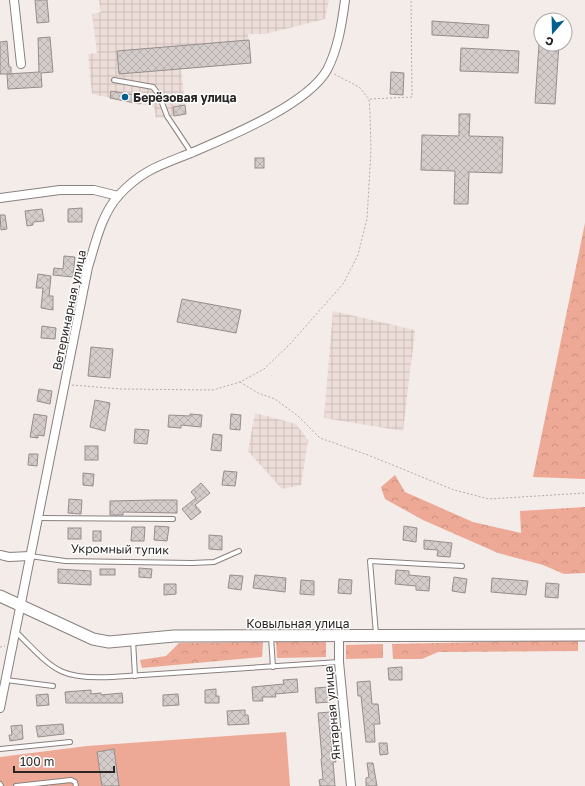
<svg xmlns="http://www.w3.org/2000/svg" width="585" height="786" font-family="'Golos Text',sans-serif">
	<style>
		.industrial { fill: url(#industrial-grid) }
		.grass { fill: #eda996 }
		.forest { fill: url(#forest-crowns) }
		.building { fill: url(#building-cross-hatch); stroke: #958e8b }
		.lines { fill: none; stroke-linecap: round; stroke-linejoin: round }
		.lane-casing { stroke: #88817f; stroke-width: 6 }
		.street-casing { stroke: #88817f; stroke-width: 10 }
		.secondary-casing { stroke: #88817f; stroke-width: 13 }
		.path { stroke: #b1aba8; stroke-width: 1; stroke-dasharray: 2 2; stroke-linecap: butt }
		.lane { stroke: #fff; stroke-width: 4 }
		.street { stroke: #fff; stroke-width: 8 }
		.secondary { stroke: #fff; stroke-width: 11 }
		.poi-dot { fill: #005f8f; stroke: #fff; stroke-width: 1.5 }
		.labels { text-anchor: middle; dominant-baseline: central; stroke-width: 3; stroke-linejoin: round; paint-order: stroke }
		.poi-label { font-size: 12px; font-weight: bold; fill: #292625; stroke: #fff; text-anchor: start }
		.street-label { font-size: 12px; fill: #292625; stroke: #fff }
	</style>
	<defs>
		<pattern id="industrial-grid" width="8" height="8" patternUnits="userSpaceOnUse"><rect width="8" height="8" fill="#edddd8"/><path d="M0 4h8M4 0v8" fill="none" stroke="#cbbeb9"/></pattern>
		<pattern id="forest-crowns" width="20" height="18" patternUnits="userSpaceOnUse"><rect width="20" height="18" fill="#eda996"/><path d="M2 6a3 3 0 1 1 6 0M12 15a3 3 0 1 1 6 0" fill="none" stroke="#cb9181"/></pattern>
		<pattern id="building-cross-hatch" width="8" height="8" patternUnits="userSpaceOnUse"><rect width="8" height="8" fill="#d4ccca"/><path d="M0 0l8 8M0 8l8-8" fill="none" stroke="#b6afad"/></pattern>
	</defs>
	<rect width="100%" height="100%" fill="#f4ece9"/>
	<g class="industrial">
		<polygon points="99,0 329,0 325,19 265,34 248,34 251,63 181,69 186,114 156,118 154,107 92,94 88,54 97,53 92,14 101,12"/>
		<polygon points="333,311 415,330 403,431 324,418"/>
		<polygon points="255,413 296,424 308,440 301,485 282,489 248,451"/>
	</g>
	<polygon class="grass" points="286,732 290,786 0,786 0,757 87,746"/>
	<g class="forest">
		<polygon points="585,223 585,479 533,477"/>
		<polygon points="395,475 405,492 473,522 521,533 520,511 585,507 585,573 564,574 543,565 498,553 423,520 385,499 381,487"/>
		<polygon points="578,640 578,651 438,652 422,659 393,659 392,644"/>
		<polygon points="326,641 326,657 277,658 276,642"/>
		<polygon points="263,642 262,657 142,668 140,660 166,656 179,643"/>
		<polygon points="383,644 383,658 346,659 346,645"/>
	</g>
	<g class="building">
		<polygon points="35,0 47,0 49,22 37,23"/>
		<polygon points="432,21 489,25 488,38 432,35"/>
		<polygon points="50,37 53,72 41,73 42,87 8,89 7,74 39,72 38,38"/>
		<polygon points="249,40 251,63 119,74 117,51"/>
		<polygon points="7,41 9,67 11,67 11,74 0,74 0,42"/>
		<polygon points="539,44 559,44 555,104 535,103"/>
		<polygon points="461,48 519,51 518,73 460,71"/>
		<polygon points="391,72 404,73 403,95 390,94"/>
		<polygon points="111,91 141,96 140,104 110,98"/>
		<polygon points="185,105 186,114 174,116 173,107"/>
		<polygon points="459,114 470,114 469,136 503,137 502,173 469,172 468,204 454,204 455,171 421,170 422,135 459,136"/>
		<rect x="255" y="158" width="9" height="10"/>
		<polygon points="82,208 82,222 68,222 68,209"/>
		<polygon points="42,209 44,221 33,222 33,225 27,226 25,211"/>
		<polygon points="0,215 5,215 7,229 1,230"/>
		<polygon points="64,256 75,257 73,277 53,275 54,268 63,269"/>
		<polygon points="38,274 51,276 49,296 53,296 53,310 41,308 43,288 36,288"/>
		<polygon points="182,299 241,310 236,333 177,322"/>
		<polygon points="42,326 56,328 55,339 41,338"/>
		<polygon points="91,347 113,349 110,378 88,376"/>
		<polygon points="39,389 52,391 50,404 37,401"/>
		<polygon points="95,400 110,403 105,431 90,427"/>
		<polygon points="34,414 47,416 44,436 38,435 38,438 30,437"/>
		<polygon points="190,414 202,415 201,427 181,425 181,428 168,427 169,415 190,416"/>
		<polygon points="231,414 241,415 240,430 230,429"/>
		<polygon points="135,429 149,430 147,444 134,443"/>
		<polygon points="213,434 222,435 221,451 211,450"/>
		<rect x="85" y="446" width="13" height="14"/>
		<polygon points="29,454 38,454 37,466 28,465"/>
		<polygon points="224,471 237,472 235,486 222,485"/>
		<polygon points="83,473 94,474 93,486 83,485"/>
		<polygon points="201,483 210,493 195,505 201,512 191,520 182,509 196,498 191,492"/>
		<polygon points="69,499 82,500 81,514 68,513"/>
		<polygon points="155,500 177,500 177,513 123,512 123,515 110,515 110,501"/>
		<polygon points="155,526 169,527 167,541 154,540"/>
		<polygon points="404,526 417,528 416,542 403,540"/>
		<polygon points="132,527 145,527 144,541 131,541"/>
		<rect x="68" y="528" width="13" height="11"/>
		<rect x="93" y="531" width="8" height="10"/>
		<polygon points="209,535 222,536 222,550 209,549"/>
		<polygon points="424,540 452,543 450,557 437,556 438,550 424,549"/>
		<polygon points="139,568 152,569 151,578 139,577"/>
		<polygon points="58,569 91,571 91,585 58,583"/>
		<rect x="100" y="569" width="15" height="6"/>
		<polygon points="396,570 409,571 409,575 430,577 429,591 416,590 416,586 395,584"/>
		<polygon points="230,575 243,576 241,590 228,588"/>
		<polygon points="255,575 286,578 285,592 253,588"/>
		<polygon points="454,577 467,579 465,593 452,591"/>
		<polygon points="492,578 528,581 526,595 491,592"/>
		<polygon points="339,579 352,580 351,594 338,593"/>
		<polygon points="301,580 314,581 314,595 300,594"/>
		<polygon points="546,583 559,584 558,598 545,597"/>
		<polygon points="164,584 176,584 176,594 164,595"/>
		<polygon points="402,667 402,680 389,680 388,668"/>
		<polygon points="297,679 298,692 275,694 276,697 262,697 263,701 253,701 252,687 284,684 283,680"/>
		<polygon points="370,681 372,704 378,704 380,724 374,724 375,742 366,742 361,696 358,696 357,682"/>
		<polygon points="329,687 330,702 316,703 315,688"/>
		<polygon points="216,689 216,696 219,696 219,703 205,703 205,690"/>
		<polygon points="91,690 91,694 101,693 101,695 122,693 123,703 66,703 65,692"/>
		<polygon points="48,694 49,705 37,706 36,695"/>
		<polygon points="178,694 179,705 163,706 163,695"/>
		<polygon points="245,710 245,715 248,715 249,724 228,725 227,711"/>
		<polygon points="330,712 332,757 335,757 336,762 333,762 335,786 320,786 319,780 323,779 321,759 322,758 318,713"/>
		<polygon points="63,724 64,734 38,737 36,726"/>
		<polygon points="22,725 23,739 10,741 9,735 12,735 11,726"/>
		<polygon points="379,743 387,743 388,754 380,755"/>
		<polygon points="114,749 119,786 102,786 97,752"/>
		<polygon points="367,763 373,763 377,786 366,786 366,778 369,777"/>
	</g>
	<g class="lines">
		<g class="lane-casing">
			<g id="lane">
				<polyline points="114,80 153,87 159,95 167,116 191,152"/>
				<polyline points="38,518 173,519"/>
				<polyline points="30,556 65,561 192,563 214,562 239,551"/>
				<path d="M16 632C53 668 57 680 112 677L339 662"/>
				<polyline points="376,634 370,561 462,566"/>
				<polyline points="271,637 273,667"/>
				<polyline points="133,640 135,676"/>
				<polyline points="6,680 53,686"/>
				<polyline points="0,749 70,742"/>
				<polyline points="0,784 1,786"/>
				<polyline points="16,786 71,780 75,782 76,786"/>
			</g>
		</g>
		<g class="street-casing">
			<g id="street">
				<polyline points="14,0 21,64"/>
				<polyline points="0,198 60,190 94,190 118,196"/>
				<polyline points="0,555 9,557 30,556"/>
				<polyline points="339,637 339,662 351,786"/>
				<path d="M0 708 88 267C96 242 101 215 119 195 142 170 161 165 191 153 228 137 307 105 327 70 338 49 342 23 345 0"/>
			</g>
		</g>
		<g class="secondary-casing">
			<polyline id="secondary" points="0,596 93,639 109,642 174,636 585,635"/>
		</g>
		<g class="path">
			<polyline points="370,99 412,97 411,0"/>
			<polyline points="240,382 258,393 275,399 298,416 320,438 368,455 454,490 489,499 585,493"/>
			<polyline points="72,385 121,389 213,390 240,382 264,369 290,344 343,284 358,255 367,219 371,150 370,112 369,99 359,87 334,74"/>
			<polyline points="0,647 5,646"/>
		</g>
		<use href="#lane" class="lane"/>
		<use href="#street" class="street"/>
		<use href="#secondary" class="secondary"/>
	</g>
	<circle class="poi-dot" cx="125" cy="97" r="4"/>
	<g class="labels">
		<g class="poi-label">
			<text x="133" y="97">Берёзовая улица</text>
		</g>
		<g class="street-label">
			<text transform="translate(69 310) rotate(-78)">Ветеринарная улица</text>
			<text transform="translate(120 549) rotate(1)">Укромный тупик</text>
			<text x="298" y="623">Ковыльная улица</text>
			<text transform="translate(332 713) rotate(-95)">Янтарная улица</text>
		</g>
	</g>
	<g transform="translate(553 32) rotate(200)"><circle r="19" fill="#ffffff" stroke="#a9a8a8"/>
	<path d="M0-3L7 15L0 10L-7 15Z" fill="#005f8f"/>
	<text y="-6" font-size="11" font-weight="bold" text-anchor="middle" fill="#292625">С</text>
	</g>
	<path d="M14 766v6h100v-6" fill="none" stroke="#292625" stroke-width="2"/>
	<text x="20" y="766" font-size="12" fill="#292625" stroke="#ffffff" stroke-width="3" paint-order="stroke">100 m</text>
</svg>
